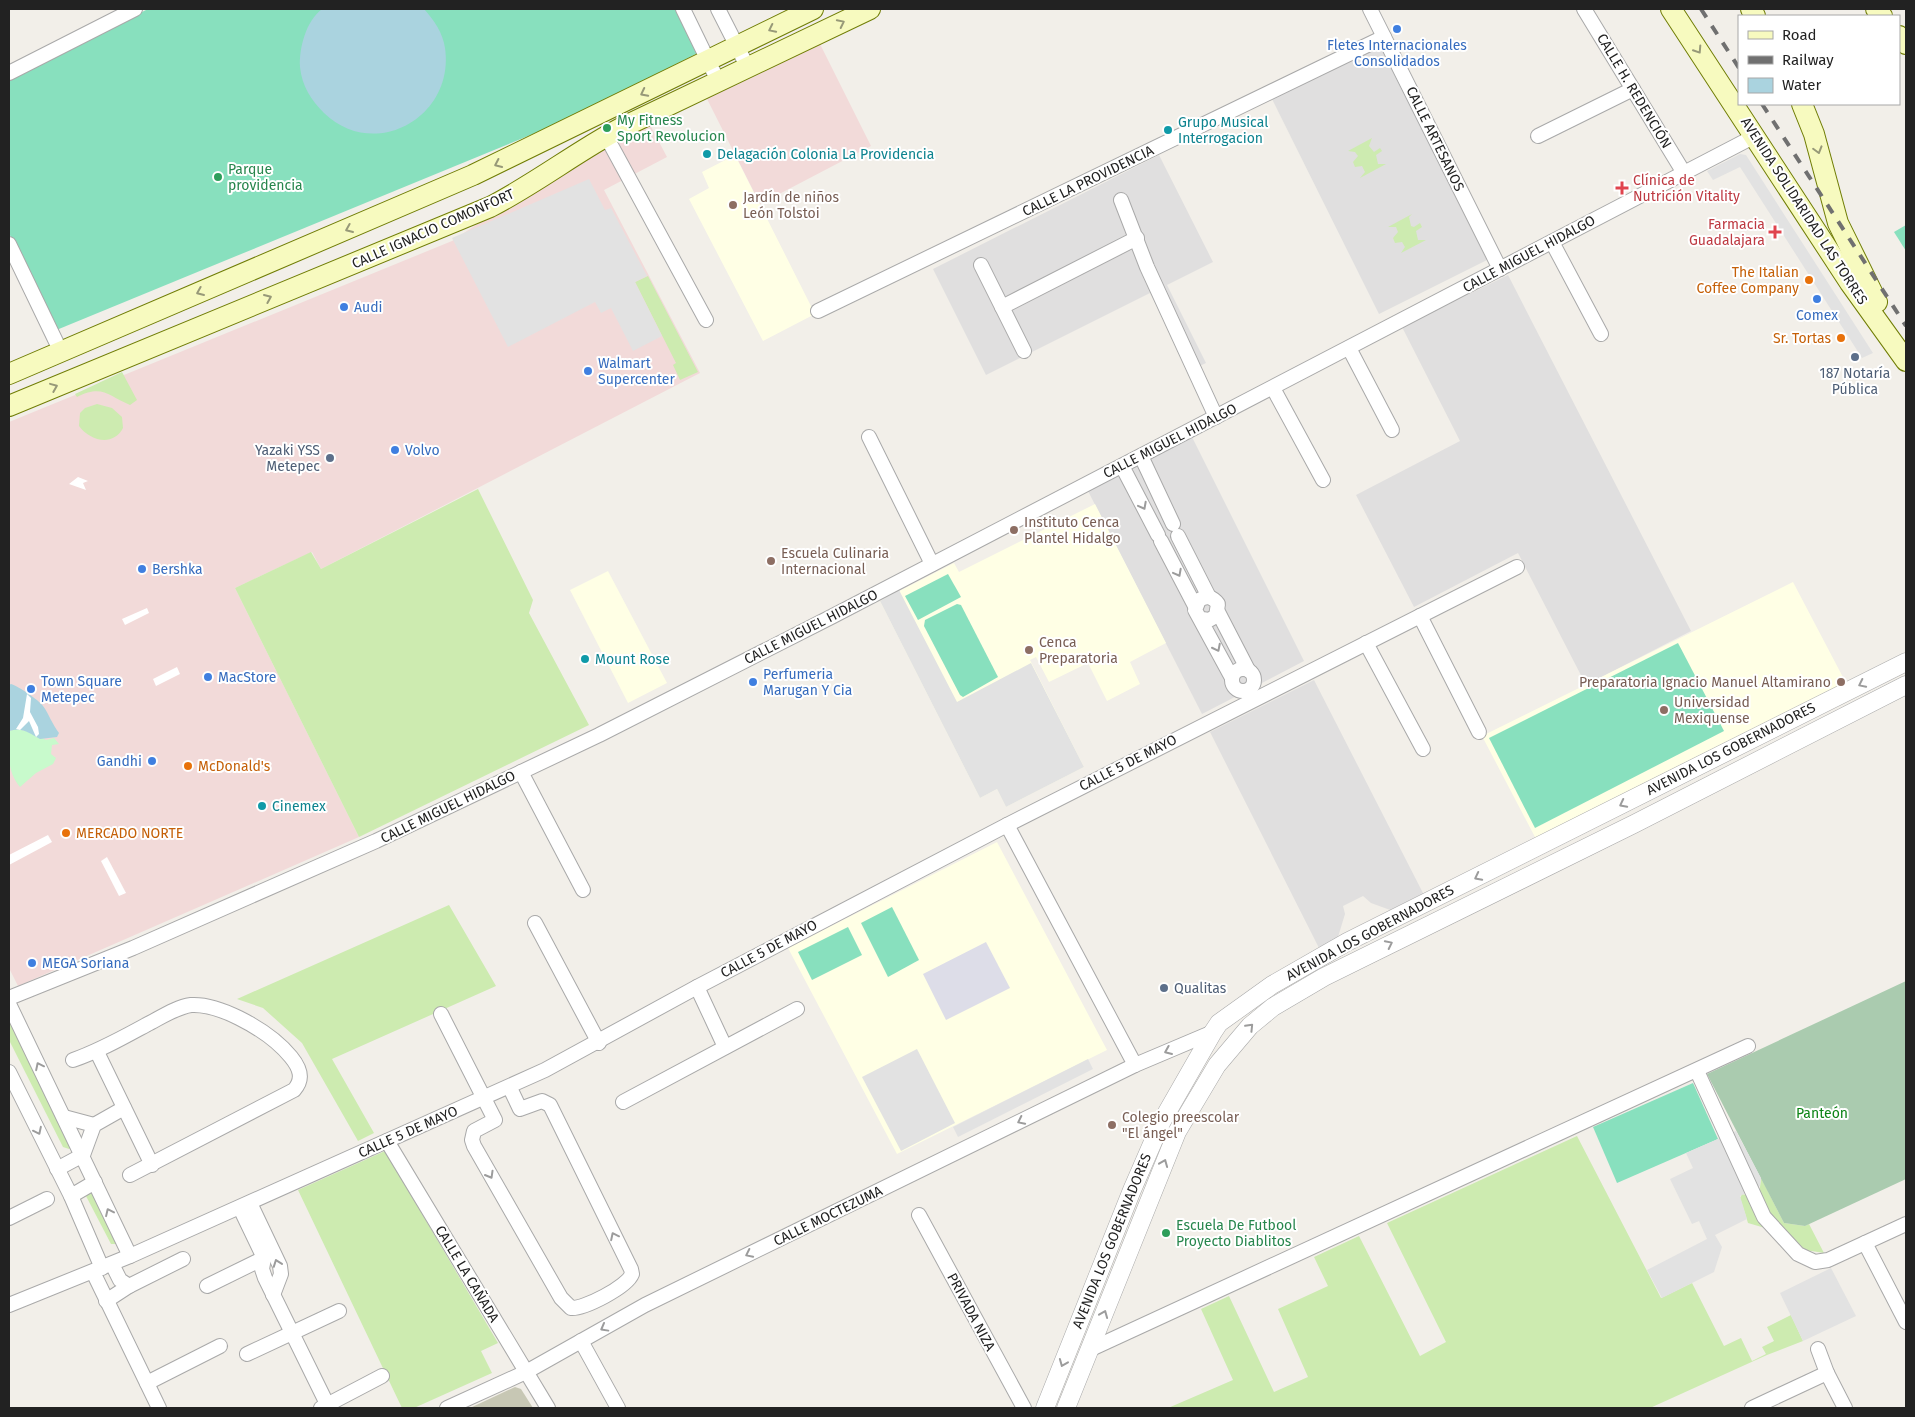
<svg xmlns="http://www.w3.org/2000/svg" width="1915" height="1417" font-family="'Fira Sans',sans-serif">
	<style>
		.residential { fill: #e0dfdf }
		.commercial { fill: #f2dad9 }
		.education { fill: #ffffe5 }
		.construction { fill: #c7c7b4 }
		.grass { fill: #cdebb0 }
		.cemetery { fill: #aacbaf }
		.park { fill: #c8facc }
		.pitch { fill: #88e0be }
		.parking { fill: #e2e2e2 }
		.plaza { fill: #dddde8 }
		.water { fill: #aad3df }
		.pier { fill: #fff }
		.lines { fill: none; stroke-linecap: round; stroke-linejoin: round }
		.minor-casing { stroke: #a9a9a9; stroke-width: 16 }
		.tertiary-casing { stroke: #a9a9a9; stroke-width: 19 }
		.secondary-casing { stroke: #707d05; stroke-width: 22 }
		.minor { stroke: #fff; stroke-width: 14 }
		.tertiary { stroke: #fff; stroke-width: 18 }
		.secondary { stroke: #f7fabf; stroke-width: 20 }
		.rail { stroke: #707070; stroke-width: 4; stroke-dasharray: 10 10; stroke-linecap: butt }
		.oneway { stroke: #979978 }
		.oneway2 { stroke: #9c9c9c }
		.shop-dot { fill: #3f7fe0; stroke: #fff; stroke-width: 2 }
		.leisure-dot { fill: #2e9e5b; stroke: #fff; stroke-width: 2 }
		.culture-dot { fill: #0f9aa8; stroke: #fff; stroke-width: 2 }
		.health-dot { fill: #e0444e; stroke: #fff; stroke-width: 2 }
		.education-dot { fill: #8d6e63; stroke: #fff; stroke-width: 2 }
		.food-dot { fill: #e8710a; stroke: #fff; stroke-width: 2 }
		.service-dot { fill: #5c6f8a; stroke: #fff; stroke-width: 2 }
		.labels { text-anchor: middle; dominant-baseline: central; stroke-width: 4; stroke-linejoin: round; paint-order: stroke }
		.shop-label { font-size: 14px; fill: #366cbe; stroke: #fff; text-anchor: start }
		.street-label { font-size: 14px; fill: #222; stroke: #fff }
		.leisure-label { font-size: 14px; fill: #27864d; stroke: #fff; text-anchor: start }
		.culture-label { font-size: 14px; fill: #0d838f; stroke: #fff; text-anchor: start }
		.health-label { font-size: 14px; fill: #be3a42; stroke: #fff; text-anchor: start }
		.education-label { font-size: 14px; fill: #785e54; stroke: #fff; text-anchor: start }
		.food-label { font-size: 14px; fill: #c56008; stroke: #fff; text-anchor: end }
		.service-label { font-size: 14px; fill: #4e5e75; stroke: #fff }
		.park-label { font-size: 14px; fill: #0c8416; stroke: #fff }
	</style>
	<rect width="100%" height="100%" fill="#f2efe9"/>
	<g class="residential">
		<polygon points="1380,43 1487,260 1379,314 1271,97"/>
		<polygon points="1159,155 1213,262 1167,285 1206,363 1189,371 1150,293 986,375 933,269"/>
		<polygon points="1508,275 1691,631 1586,685 1518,553 1414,607 1356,495 1460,441 1402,327"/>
		<polygon points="1192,437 1304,661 1202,714 1088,491"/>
		<polygon points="1314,680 1424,895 1393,911 1371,903 1363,896 1343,906 1345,914 1338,937 1319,948 1210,732"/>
	</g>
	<polygon class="commercial" points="813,30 871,146 760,204 704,93 648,121 667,157 604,190 700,373 321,569 312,552 235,588 359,837 18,986 9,968 9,422 452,241 584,152"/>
	<g class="education">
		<polygon points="735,155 815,314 763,341 689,199 709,188 702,172"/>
		<polygon points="1095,504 1166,643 1130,662 1140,684 1107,701 1088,663 1049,682 1036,657 1030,660 1084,767 1006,807 997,789 980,798 880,601 954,563 959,572"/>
		<polygon points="608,571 667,683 628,703 570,590"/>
		<polygon points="1793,582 1846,683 1536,839 1482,736"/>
		<polygon points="997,842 1107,1050 897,1154 788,948"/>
	</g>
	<polygon class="construction" points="515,1387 521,1389 533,1408 470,1408"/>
	<g class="grass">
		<polygon points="1372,138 1369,146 1374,152 1380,148 1382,151 1376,155 1378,164 1386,164 1360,178 1365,172 1362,166 1355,167 1353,162 1358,156 1355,152 1348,151"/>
		<polygon points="1412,214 1409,217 1411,226 1414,227 1420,223 1422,227 1416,231 1418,240 1426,240 1401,253 1405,247 1402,242 1395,243 1393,238 1398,232 1396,227 1388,227"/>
		<polygon points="648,276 698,372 680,380 673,365 676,363 635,282"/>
		<path d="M122 372 137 400 130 405C108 396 103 384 77 397L75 394Z"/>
		<path d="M97 404 112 408 122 417 123 428C113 447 90 441 79 426L80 413 85 408Z"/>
		<polygon points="478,489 533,600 529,613 589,725 359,837 235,588 311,552 321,569"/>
		<polygon points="449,905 496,986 332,1059 374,1133 358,1141 302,1043 263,1008 237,999"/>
		<polygon points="9,1017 72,1147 69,1149 63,1147 9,1040"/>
		<polygon points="1577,1136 1661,1298 1692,1283 1724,1346 1741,1338 1752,1361 1766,1354 1762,1347 1774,1341 1767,1327 1791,1315 1803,1341 1767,1355 1650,1408 1168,1408 1233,1380 1201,1309 1229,1296 1274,1392 1308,1377 1278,1309 1328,1286 1314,1257 1359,1236 1420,1356 1446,1342 1387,1223"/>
		<polygon points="385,1151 498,1343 481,1351 492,1373 414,1408 402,1408 298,1190"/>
		<polygon points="1761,1178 1784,1223 1805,1226 1809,1224 1824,1253 1805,1250 1767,1213 1759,1196"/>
		<polygon points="90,1189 119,1244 111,1244 86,1196"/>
		<polygon points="1742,1194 1746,1195 1765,1228 1748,1223 1740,1198"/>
	</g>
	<polygon class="cemetery" points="1906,981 1906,1179 1805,1226 1784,1223 1707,1074"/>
	<path class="park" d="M16 729 32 732 46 740 54 738 59 744 52 745 51 754 56 758 53 764 36 773 20 787C6 770 9 753 9 731Z"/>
	<g class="pitch">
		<polygon points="148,9 678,9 700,52 562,122 54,331 9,233 9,79"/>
		<polygon points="1906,225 1906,251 1894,232"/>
		<polygon points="948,574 961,597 918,620 905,596"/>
		<polygon points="957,604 961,605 998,677 963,697 960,695 924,626 925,620"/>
		<polygon points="1678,643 1724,731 1535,828 1489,738"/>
		<polygon points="892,907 919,960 888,977 861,923"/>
		<polygon points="848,927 862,955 812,980 798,952"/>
		<polygon points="1693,1083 1718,1139 1617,1183 1593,1127"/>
	</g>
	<g class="parking">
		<polygon points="1740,154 1746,155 1873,353 1862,358 1740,167 1713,180 1707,171"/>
		<polygon points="589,179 605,210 611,208 647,276 635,282 662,336 633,351 611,308 601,313 595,302 508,347 452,238"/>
		<polygon points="899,590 957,702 1031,663 1084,767 1006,807 997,789 980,798 880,601"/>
		<polygon points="917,1049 955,1123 901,1151 862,1077"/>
		<polygon points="1088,1059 1093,1069 958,1137 953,1127"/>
		<polygon points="1736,1131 1761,1178 1760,1186 1740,1196 1747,1219 1715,1235 1722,1247 1714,1272 1662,1298 1647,1270 1707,1239 1699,1221 1692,1224 1670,1179 1693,1168 1686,1153"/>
		<polygon points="1831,1268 1856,1316 1803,1341 1780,1293"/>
	</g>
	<polygon class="plaza" points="986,942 1010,988 946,1020 923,974"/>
	<g class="water">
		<path d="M322 9H424C434 20 443 33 445 48 455 117 375 162 324 113 311 100 302 86 300 67 299 48 306 21 322 9Z"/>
		<path d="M11 684C18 686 39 700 43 706 49 714 52 724 59 733L57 737 40 739C29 733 23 727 9 731V685Z"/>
	</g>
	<g class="pier">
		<polygon points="78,477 88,481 83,483 86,490 69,484"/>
		<polygon points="147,608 149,613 125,625 122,619"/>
		<polygon points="177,667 180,674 156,686 153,679"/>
		<polygon points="27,694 31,698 30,712 38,727 39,734 36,737 29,721 20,730 16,729 23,718"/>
		<polygon points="48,835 52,842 9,865 9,855"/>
		<polygon points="107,857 126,893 119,896 101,861"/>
	</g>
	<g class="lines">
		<g class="minor-casing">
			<g id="minor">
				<polyline points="683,9 718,81"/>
				<polyline points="718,9 748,68"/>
				<polyline points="1370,9 1500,269"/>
				<polyline points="1584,9 1684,173"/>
				<polyline points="9,73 135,9"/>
				<polyline points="606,136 706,320"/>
				<polyline points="1538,136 1633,89"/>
				<polyline points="1121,200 1147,267 1216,417"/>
				<polyline points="1552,242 1601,334"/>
				<polyline points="9,244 61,352"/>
				<polyline points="981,265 1024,351"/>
				<polyline points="1002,307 1137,238"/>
				<polyline points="818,311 1384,37"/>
				<polyline points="1349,348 1392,430"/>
				<polyline points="1273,388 1323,480"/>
				<polyline points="869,437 932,564"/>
				<polyline points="1141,456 1173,524"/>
				<polyline points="1122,466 1158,535"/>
				<polyline points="1178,536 1209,597"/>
				<polyline points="1161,541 1195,606"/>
				<polyline points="1218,612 1248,670"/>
				<polyline points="1420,616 1479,732"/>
				<path d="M1202 619 1209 620 1216 616 1218 604C1213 597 1207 595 1199 600L1195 610 1232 678"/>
				<polyline points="1366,643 1423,749"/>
				<circle cx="1243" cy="680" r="11"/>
				<polyline points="521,772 583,890"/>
				<polyline points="1007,825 1135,1065"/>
				<polyline points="535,923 599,1043"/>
				<polyline points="697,987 725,1047"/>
				<polyline points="9,998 133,948 376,841 599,735 833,616 1755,136"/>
				<polyline points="9,1004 130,1256"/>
				<path d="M441 1014 495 1120 474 1131 472 1140 474 1146 561 1298 571 1308C584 1309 627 1287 632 1274L631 1269 550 1105 542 1101 520 1109 510 1088"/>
				<polyline points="97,1052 152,1165"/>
				<path d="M73 1060C99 1051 122 1038 146 1025 160 1018 176 1007 191 1005 208 1004 225 1011 239 1018 257 1027 278 1041 291 1057 300 1068 304 1079 294 1090L130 1175"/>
				<polyline points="1697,1071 1764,1217 1798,1254 1815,1262 1828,1260 1906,1224"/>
				<polyline points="9,1072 71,1196 102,1268"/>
				<polyline points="623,1102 797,1009"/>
				<polyline points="64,1117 94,1125"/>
				<polyline points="387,1141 548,1408"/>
				<polyline points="57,1169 83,1155 94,1125 124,1108"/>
				<polyline points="71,1196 95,1182"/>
				<polyline points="250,1203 280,1266 281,1274 273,1295"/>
				<polyline points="240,1208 264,1258 262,1269 265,1278 329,1408"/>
				<polyline points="919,1215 1024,1408"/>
				<polyline points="9,1218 47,1199"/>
				<polyline points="1865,1243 1906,1322"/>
				<polyline points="112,1264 120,1280 129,1286"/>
				<polyline points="93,1272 159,1408"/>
				<polyline points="207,1286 264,1258"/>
				<polyline points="106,1301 129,1286 183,1259"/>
				<polyline points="9,1305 130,1256 545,1070 697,987 1007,825 1517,567"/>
				<polyline points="581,1341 618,1408"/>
				<polyline points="1818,1349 1827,1373 1845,1408"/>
				<polyline points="1089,1350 1748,1046"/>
				<polyline points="247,1354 339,1311"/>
				<polyline points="147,1383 220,1346"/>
				<polyline points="321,1408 382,1376"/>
				<polyline points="447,1408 526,1372 645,1305 1135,1065 1213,1032"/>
				<polyline points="1752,1408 1827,1373"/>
			</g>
		</g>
		<g class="tertiary-casing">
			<g id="tertiary">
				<polyline points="1045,1408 1132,1190 1162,1121 1213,1032 1219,1023 1272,985 1347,942 1906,662"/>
				<polyline points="1066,1408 1177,1132 1217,1065 1250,1026 1273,1007 1324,977 1634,824 1906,685"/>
			</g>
		</g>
		<g class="secondary-casing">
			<g id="secondary">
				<polyline points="1671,9 1850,283 1906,361"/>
				<polyline points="1751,9 1755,16"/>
				<polyline points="1876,9 1882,16"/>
				<polyline points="1899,36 1906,44"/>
				<polyline points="1802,104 1814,134 1838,223 1877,302"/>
				<polyline points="9,374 473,175 813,9"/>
				<path d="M9 406 490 207C535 184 576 152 621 128L870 9"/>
			</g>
		</g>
		<use href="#minor" class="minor"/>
		<use href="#tertiary" class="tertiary"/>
		<use href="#secondary" class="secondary"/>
		<g class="rail">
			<polyline points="1701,9 1739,68"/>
			<polyline points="1762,104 1906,326"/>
		</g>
	</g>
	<defs><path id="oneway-chevron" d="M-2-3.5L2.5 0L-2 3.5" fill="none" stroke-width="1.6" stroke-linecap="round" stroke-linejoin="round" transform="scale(1.25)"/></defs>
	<g class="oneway">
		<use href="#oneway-chevron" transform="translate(841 23) rotate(-26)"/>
		<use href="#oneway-chevron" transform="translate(772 29) rotate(154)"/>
		<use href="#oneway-chevron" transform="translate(1698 50) rotate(57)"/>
		<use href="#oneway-chevron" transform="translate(644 93) rotate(153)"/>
		<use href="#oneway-chevron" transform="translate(1818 150) rotate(74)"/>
		<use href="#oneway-chevron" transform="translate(498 164) rotate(155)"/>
		<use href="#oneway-chevron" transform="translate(349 229) rotate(157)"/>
		<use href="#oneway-chevron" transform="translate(200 292) rotate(157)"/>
		<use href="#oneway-chevron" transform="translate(268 298) rotate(-23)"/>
		<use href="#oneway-chevron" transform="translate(54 387) rotate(-22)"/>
	</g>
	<g class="oneway2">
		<use href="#oneway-chevron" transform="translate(1143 506) rotate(62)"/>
		<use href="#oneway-chevron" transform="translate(1178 573) rotate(62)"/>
		<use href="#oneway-chevron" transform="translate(1217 648) rotate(63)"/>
		<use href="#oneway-chevron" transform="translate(1862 684) rotate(154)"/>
		<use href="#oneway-chevron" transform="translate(1623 804) rotate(153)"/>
		<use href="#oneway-chevron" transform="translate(1478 877) rotate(153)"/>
		<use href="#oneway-chevron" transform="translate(1389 944) rotate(-26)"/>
		<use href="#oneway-chevron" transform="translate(1250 1027) rotate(-46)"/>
		<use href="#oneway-chevron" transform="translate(1168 1051) rotate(157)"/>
		<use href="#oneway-chevron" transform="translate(39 1066) rotate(-116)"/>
		<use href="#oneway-chevron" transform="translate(1021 1121) rotate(154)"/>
		<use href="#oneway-chevron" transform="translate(38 1131) rotate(64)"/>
		<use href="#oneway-chevron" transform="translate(1164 1163) rotate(-68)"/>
		<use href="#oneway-chevron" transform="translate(490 1175) rotate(60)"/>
		<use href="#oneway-chevron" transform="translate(109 1212) rotate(-115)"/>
		<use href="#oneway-chevron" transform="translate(614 1236) rotate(-116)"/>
		<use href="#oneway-chevron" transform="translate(749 1254) rotate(154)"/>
		<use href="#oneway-chevron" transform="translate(277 1263) rotate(-110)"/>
		<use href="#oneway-chevron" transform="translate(1104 1314) rotate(-68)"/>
		<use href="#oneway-chevron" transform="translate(604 1328) rotate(151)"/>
		<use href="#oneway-chevron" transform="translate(1063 1363) rotate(112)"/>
	</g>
	<g class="shop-dot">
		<circle cx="1397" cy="29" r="5"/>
		<circle cx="1817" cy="299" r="5"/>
		<circle cx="344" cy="307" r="5"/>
		<circle cx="588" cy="371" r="5"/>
		<circle cx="395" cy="450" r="5"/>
		<circle cx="142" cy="569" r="5"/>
		<circle cx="208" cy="677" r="5"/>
		<circle cx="753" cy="682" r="5"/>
		<circle cx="31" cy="689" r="5"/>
		<circle cx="152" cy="761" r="5"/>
		<circle cx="32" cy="963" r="5"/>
	</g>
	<g class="leisure-dot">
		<circle cx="607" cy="128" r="5"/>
		<circle cx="218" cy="177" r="5"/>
		<circle cx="1166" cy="1233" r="5"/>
	</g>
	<g class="culture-dot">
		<circle cx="1168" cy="130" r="5"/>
		<circle cx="707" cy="154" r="5"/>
		<circle cx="585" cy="659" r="5"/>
		<circle cx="262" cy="806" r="5"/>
	</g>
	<g class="health-dot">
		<path d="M1619.5 180.5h5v5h5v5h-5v5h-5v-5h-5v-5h5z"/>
		<path d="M1772.5 224.5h5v5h5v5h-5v5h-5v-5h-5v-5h5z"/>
	</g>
	<g class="education-dot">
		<circle cx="733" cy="205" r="5"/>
		<circle cx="1014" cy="530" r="5"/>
		<circle cx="771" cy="561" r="5"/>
		<circle cx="1029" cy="650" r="5"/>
		<circle cx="1841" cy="682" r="5"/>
		<circle cx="1664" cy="710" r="5"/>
		<circle cx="1112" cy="1125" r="5"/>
	</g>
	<g class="food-dot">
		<circle cx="1809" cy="280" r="5"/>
		<circle cx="1841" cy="338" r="5"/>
		<circle cx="188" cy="766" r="5"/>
		<circle cx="66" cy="833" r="5"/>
	</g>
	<g class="service-dot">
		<circle cx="1855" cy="357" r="5"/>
		<circle cx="330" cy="458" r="5"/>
		<circle cx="1164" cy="988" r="5"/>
	</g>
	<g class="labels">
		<g class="shop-label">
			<text x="1397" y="45" text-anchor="middle">Fletes Internacionales<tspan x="1397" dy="16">Consolidados</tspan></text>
			<text x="354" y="307">Audi</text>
			<text x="1817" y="315" text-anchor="middle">Comex</text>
			<text x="598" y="363">Walmart<tspan x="598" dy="16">Supercenter</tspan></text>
			<text x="405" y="450">Volvo</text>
			<text x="152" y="569">Bershka</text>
			<text x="763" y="674">Perfumeria<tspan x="763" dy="16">Marugan Y Cia</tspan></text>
			<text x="218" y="677">MacStore</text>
			<text x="41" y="681">Town Square<tspan x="41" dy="16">Metepec</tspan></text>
			<text x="142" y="761" text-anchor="end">Gandhi</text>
			<text x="42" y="963">MEGA Soriana</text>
		</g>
		<g class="street-label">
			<text transform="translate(1634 91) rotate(59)">CALLE H. REDENCIÓN</text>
			<text transform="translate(1435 139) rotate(64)">CALLE ARTESANOS</text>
			<text transform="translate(1088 181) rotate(-26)">CALLE LA PROVIDENCIA</text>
			<text transform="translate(1804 211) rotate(57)">AVENIDA SOLIDARIDAD LAS TORRES</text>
			<text transform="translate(433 229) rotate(-24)">CALLE IGNACIO COMONFORT</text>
			<text transform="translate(1529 254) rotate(-28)">CALLE MIGUEL HIDALGO</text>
			<text transform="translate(1170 441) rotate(-27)">CALLE MIGUEL HIDALGO</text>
			<text transform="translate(811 627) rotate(-27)">CALLE MIGUEL HIDALGO</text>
			<text transform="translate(1731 749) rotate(-27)">AVENIDA LOS GOBERNADORES</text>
			<text transform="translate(1128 763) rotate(-27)">CALLE 5 DE MAYO</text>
			<text transform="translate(448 807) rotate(-26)">CALLE MIGUEL HIDALGO</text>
			<text transform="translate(1370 933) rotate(-28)">AVENIDA LOS GOBERNADORES</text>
			<text transform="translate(769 949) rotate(-28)">CALLE 5 DE MAYO</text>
			<text transform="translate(408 1132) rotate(-24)">CALLE 5 DE MAYO</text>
			<text transform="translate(828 1216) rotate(-26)">CALLE MOCTEZUMA</text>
			<text transform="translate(1112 1241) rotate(-68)">AVENIDA LOS GOBERNADORES</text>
			<text transform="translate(467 1274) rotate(59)">CALLE LA CAÑADA</text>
			<text transform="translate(971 1312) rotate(62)">PRIVADA NIZA</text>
		</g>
		<g class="leisure-label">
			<text x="617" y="120">My Fitness<tspan x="617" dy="16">Sport Revolucion</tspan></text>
			<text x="228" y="169">Parque<tspan x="228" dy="16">providencia</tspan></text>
			<text x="1176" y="1225">Escuela De Futbool<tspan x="1176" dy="16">Proyecto Diablitos</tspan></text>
		</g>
		<g class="culture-label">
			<text x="1178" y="122">Grupo Musical<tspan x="1178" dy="16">Interrogacion</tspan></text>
			<text x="717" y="154">Delagación Colonia La Providencia</text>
			<text x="595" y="659">Mount Rose</text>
			<text x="272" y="806">Cinemex</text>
		</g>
		<g class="health-label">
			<text x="1633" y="180">Clínica de<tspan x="1633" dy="16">Nutrición Vitality</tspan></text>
			<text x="1765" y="224" text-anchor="end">Farmacia<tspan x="1765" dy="16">Guadalajara</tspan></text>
		</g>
		<g class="education-label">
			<text x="743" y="197">Jardín de niños<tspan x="743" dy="16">León Tolstoi</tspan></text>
			<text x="1024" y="522">Instituto Cenca<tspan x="1024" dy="16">Plantel Hidalgo</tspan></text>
			<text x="781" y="553">Escuela Culinaria<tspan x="781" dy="16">Internacional</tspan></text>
			<text x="1039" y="642">Cenca<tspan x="1039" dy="16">Preparatoria</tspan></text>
			<text x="1831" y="682" text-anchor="end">Preparatoria Ignacio Manuel Altamirano</text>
			<text x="1674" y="702">Universidad<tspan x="1674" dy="16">Mexiquense</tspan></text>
			<text x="1122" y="1117">Colegio preescolar<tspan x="1122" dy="16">"El ángel"</tspan></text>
		</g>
		<g class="food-label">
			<text x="1799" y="272">The Italian<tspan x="1799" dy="16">Coffee Company</tspan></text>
			<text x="1831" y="338">Sr. Tortas</text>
			<text x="198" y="766" text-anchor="start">McDonald's</text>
			<text x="76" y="833" text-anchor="start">MERCADO NORTE</text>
		</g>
		<g class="service-label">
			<text x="1855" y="373">187 Notaría<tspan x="1855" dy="16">Pública</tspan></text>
			<text x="320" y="450" text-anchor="end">Yazaki YSS<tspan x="320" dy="16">Metepec</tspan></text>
			<text x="1174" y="988" text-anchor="start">Qualitas</text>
		</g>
		<g class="park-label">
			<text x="1822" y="1113">Panteón</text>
		</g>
	</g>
	<rect width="1915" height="1417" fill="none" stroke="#222222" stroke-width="20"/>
	<rect x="1738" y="15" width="162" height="90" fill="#ffffff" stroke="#a7a7a7"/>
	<rect x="1748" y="31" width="25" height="8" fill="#f7fabf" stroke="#a7a7a7"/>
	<text x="1782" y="40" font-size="15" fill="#222222">Road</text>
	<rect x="1748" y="56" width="25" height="8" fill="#707070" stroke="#a7a7a7"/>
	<text x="1782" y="65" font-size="15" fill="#222222">Railway</text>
	<rect x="1748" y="78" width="25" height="15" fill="#aad3df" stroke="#a7a7a7"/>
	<text x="1782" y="90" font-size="15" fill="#222222">Water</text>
</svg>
